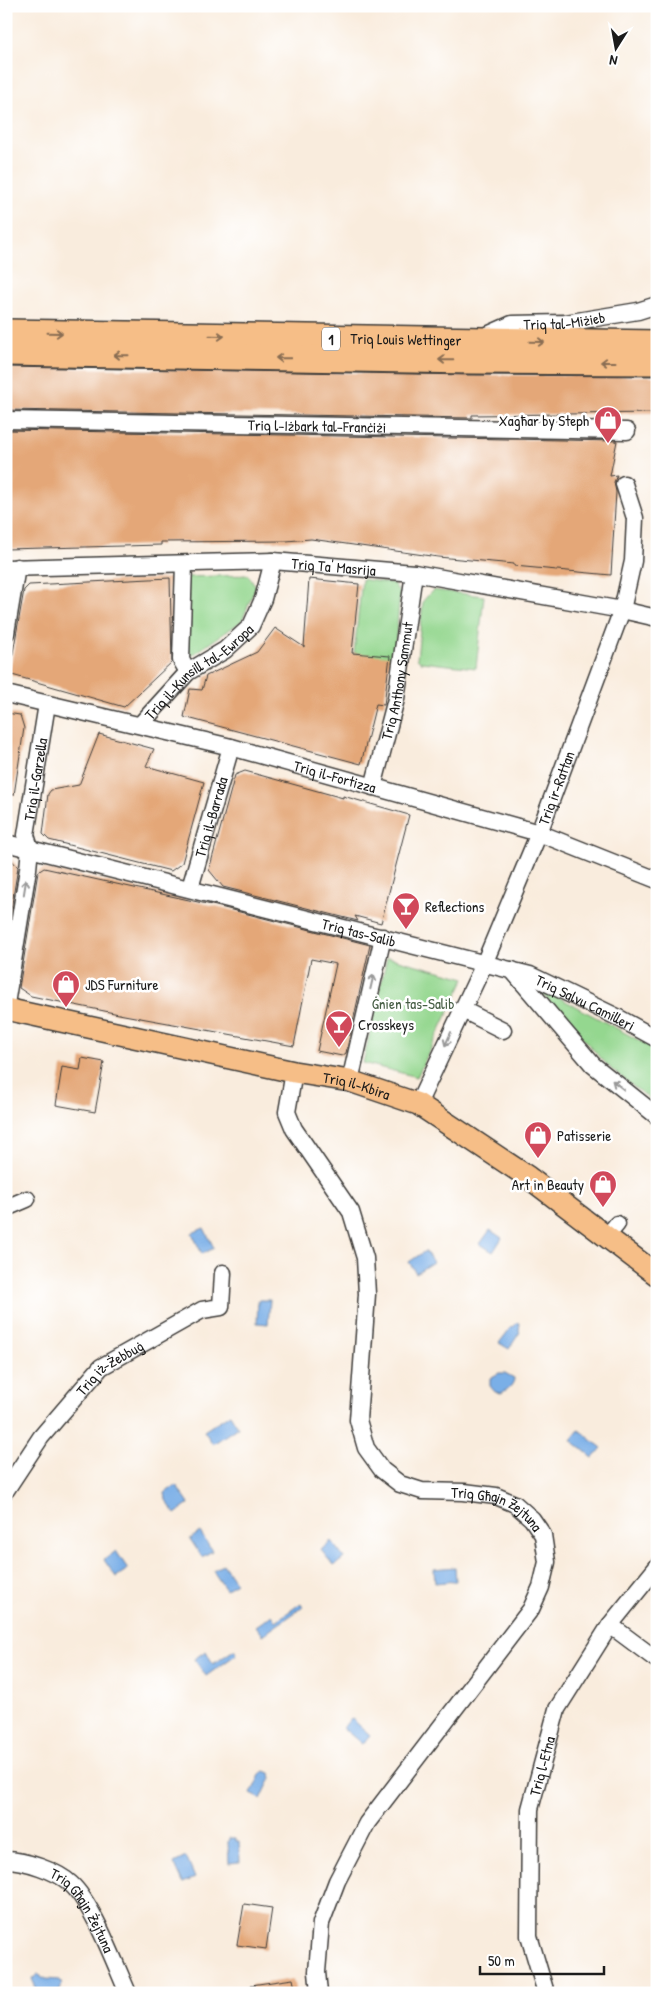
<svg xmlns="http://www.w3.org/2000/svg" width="663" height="1999" font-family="'Patrick Hand',sans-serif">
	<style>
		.green { fill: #94d78f; stroke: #587a56 }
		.water { fill: #7aafe7; stroke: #4b6682 }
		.building { fill: #e4a778 }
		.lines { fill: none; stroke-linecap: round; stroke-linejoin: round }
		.minor-casing { stroke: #3d3b39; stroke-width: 19 }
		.major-casing { stroke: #3d3b39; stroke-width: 24 }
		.highway-casing { stroke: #3d3b39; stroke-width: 28 }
		.minor { stroke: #fff; stroke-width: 16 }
		.major { stroke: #f6be87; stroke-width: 21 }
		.highway { stroke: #f6be87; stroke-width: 25 }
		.oneway { stroke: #896d52 }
		.oneway2 { stroke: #999 }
		.labels { text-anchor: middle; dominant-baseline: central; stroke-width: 5; stroke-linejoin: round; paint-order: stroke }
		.shield { fill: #fff; stroke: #606060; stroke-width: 1 }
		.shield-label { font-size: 14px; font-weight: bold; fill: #1c1c1c }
		.street-label { font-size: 15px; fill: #1c1c1c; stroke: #fff }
		.poi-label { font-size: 15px; fill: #1c1c1c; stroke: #fff; text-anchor: start }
		.park-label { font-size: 15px; fill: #465d44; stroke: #fff }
	</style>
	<rect width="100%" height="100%" fill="#fff"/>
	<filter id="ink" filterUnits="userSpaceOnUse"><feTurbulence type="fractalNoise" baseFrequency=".02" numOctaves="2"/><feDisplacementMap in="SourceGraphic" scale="10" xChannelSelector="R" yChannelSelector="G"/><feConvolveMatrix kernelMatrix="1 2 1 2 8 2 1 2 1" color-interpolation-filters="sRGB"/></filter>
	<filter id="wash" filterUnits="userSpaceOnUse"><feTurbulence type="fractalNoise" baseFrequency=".0096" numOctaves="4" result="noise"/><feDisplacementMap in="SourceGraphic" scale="20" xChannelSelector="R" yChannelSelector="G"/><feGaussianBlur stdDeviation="1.12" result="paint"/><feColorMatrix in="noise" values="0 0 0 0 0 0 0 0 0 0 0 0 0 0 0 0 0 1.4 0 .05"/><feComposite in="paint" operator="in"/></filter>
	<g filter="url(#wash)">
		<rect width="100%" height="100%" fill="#f9ecdd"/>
		<g class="green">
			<polygon points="248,575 256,586 242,621 191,656 185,636 186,577"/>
			<polygon points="362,579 394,584 400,594 394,659 354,653"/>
			<polygon points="433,590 484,596 476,668 421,662 417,659 423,601"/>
			<polygon points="387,957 465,978 417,1077 363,1063"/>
			<polygon points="532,983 657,1050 657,1105 611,1069"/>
		</g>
		<g class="water">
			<polygon points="204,1228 214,1248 202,1254 192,1233"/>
			<polygon points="490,1230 502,1238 493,1252 480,1244"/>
			<polygon points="425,1251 433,1262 416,1273 409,1262"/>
			<polygon points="258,1300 270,1300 268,1324 257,1323"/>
			<polygon points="517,1323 520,1323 519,1331 520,1332 509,1349 499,1343 512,1326 513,1327"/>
			<path d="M499 1373H505L514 1378C514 1385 507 1390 501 1393L495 1392 490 1386V1378Z"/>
			<polygon points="230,1414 238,1427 213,1444 204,1431"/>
			<polygon points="579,1430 602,1448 593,1458 571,1440"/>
			<polygon points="176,1485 189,1504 175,1514 166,1500 165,1493"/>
			<polygon points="200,1532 212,1551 202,1557 190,1539"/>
			<polygon points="331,1541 344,1558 334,1566 321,1550"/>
			<polygon points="116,1551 128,1569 116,1577 104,1560"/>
			<polygon points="223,1564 236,1583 226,1590 213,1571"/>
			<polygon points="455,1567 456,1581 435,1583 434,1569"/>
			<polygon points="301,1603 303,1607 263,1635 256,1626 272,1615 276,1621"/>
			<polygon points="234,1650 237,1654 206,1676 194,1659 206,1651 213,1664"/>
			<polygon points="351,1718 370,1735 362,1744 343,1728"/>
			<polygon points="265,1771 270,1773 271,1778 261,1799 251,1794 261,1773"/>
			<polygon points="229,1838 236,1838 236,1841 239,1841 240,1862 229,1863 228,1842"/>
			<polygon points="186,1857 195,1878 183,1883 174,1863"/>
			<polygon points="38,1974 46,1979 59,1980 62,1984 60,1991 38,1992 32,1979"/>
		</g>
		<g id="blocks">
			<g class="building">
				<polygon points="6,367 471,375 657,376 657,413 472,415 472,418 6,410"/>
				<polygon points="6,430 617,441 610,476 617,475 614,482 616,492 611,575 514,566 514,564 438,557 311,539 286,541 161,542 161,545 6,549"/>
				<polygon points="170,578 172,662 124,707 12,675 10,670 24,590 29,585"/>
				<polygon points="309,579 359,584 352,653 390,656 384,705 376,704 361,764 184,717 190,689 202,690 206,676 257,652 275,628 304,647"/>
				<polygon points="6,713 20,715 24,728 14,795 6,794"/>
				<polygon points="99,734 154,749 146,766 204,782 182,863 171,871 49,840 43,834 48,794 51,790 79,785"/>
				<polygon points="245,771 343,798 343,796 409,815 381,923 355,916 358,921 223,887 209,870 235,775"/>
				<polygon points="6,854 18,867 6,940"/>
				<polygon points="44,868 216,906 370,945 346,1053 342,1056 317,1051 336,964 311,959 294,1046 124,1015 31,996 19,988 38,872"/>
				<polygon points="82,1058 104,1062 95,1112 56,1105 62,1067 80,1070"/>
				<polygon points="244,1904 272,1908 266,1949 237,1945"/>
				<polygon points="293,1979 296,1993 252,1993 251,1985"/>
			</g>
		</g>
	</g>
	<g filter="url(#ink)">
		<use href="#blocks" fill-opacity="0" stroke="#3d3b39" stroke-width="1"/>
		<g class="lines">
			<g class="minor-casing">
				<g id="minor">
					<path id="s1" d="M485 336 512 324 565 323 638 311 657 305"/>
					<path id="s2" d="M6 420 627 431"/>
					<polyline points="184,564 181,660 188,672"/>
					<path id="s3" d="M6 568 273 561 414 573 622 610 657 618"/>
					<polyline points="6,633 17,567"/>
					<path id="s4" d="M6 694 231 747 539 833 657 880"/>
					<path id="s5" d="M140 725 188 672 225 650 251 626 263 599 273 561"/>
					<path id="s6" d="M373 787 396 699 414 573"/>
					<path id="s7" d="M6 843 530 975 617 1017 657 1039"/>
					<path id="s8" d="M190 888 231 747"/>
					<polyline points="512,970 593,1065 657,1116"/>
					<path id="s9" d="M6 1004 28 869 30 848 26 835 47 704"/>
					<polyline points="461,1009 503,1030"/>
					<path id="s10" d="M294 1072 287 1112 294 1129 351 1212 365 1258 367 1294 358 1420 366 1448 382 1470 400 1484 422 1491 464 1492 496 1496 515 1504 532 1519 543 1535 547 1562 541 1587 531 1609 367 1823 337 1881 321 1923 317 1972 319 1993"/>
					<polyline points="350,1081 383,937"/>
					<path id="s11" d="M418 1104 484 964 539 833 622 610 633 561 635 518 624 484"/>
					<polyline points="6,1208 27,1199"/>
					<polyline points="607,1236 617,1224"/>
					<path id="s12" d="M6 1490 41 1437 101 1367 202 1310 221 1307 223 1273"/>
					<polyline points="610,1625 657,1660"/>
					<path id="s13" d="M6 1860C24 1860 58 1871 71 1884 93 1904 115 1964 128 1993"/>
					<path id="s14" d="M546 1993 529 1936 530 1809 557 1709 610 1625 657 1567"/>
				</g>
			</g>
			<g class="major-casing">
				<g id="major">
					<path id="s15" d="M6 1009 294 1072 350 1081 418 1104 528 1177 657 1275"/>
				</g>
			</g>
			<g class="highway-casing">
				<g id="highway">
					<path id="s16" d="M6 332 657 343"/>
					<polyline points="6,353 471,361 657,362"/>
				</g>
			</g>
			<use href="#minor" class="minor"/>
			<use href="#major" class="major"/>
			<use href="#highway" class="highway"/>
		</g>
		<defs><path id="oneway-shaft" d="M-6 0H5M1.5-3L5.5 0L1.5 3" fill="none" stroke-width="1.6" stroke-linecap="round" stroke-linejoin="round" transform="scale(1.25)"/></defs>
		<g class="oneway">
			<use href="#oneway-shaft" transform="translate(55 333) rotate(1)"/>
			<use href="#oneway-shaft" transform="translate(217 336) rotate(1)"/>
			<use href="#oneway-shaft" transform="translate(537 342) rotate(1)"/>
			<use href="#oneway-shaft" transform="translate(121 355) rotate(-179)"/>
			<use href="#oneway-shaft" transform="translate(283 358) rotate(-179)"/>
			<use href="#oneway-shaft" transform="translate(446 360) rotate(-179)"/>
			<use href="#oneway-shaft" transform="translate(608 362) rotate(-180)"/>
		</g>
		<g class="oneway2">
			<use href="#oneway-shaft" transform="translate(25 887) rotate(-81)"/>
			<use href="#oneway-shaft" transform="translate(372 982) rotate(-77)"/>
			<use href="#oneway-shaft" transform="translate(448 1039) rotate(114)"/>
			<use href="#oneway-shaft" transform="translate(618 1085) rotate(-142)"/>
		</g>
	</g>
	<defs>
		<g id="shop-pin" transform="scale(1.4375)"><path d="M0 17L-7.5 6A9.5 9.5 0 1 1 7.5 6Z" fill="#d1495b" stroke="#fff"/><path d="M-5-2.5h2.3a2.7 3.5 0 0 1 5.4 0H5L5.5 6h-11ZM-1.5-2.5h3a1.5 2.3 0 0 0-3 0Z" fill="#fff"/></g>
		<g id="bar-pin" transform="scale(1.4375)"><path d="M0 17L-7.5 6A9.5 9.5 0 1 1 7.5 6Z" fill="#d1495b" stroke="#fff"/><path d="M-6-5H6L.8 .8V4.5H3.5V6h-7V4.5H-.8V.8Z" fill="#fff"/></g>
	</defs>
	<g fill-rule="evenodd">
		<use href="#shop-pin" x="608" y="420"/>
		<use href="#bar-pin" x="406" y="906"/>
		<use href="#shop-pin" x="66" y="984"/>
		<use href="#bar-pin" x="339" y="1024"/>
		<use href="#shop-pin" x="538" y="1135"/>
		<use href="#shop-pin" x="603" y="1184"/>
	</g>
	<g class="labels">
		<rect class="shield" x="322" y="327.5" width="18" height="23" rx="4"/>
		<g class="shield-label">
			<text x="331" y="339">1</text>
		</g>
		<g class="street-label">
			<text stroke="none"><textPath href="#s1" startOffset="82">Triq tal-Miżieb</textPath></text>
			<text stroke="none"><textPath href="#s16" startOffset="400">Triq Louis Wettinger</textPath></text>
			<text stroke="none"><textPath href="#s2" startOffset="311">Triq l-Iżbark tal-Franċiżi</textPath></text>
			<text stroke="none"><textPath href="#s3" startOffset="328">Triq Ta' Masrija</textPath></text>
			<text stroke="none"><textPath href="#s5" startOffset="80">Triq il-Kunsill tal-Ewropa</textPath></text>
			<text stroke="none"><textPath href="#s6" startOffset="109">Triq Anthony Sammut</textPath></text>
			<text stroke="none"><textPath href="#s4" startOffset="339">Triq il-Fortizza</textPath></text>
			<text stroke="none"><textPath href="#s9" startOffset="228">Triq il-Garzella</textPath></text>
			<text stroke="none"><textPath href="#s11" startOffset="345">Triq ir-Rattan</textPath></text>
			<text stroke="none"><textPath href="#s8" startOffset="74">Triq il-Barrada</textPath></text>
			<text stroke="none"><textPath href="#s7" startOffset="364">Triq tas-Salib</textPath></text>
			<text stroke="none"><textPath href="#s7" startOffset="602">Triq Salvu Camilleri</textPath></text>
			<text stroke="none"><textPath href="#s15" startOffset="359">Triq il-Kbira</textPath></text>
			<text stroke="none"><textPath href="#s12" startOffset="162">Triq iż-Żebbuġ</textPath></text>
			<text stroke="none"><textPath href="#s10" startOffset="552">Triq Għajn Żejtuna</textPath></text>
			<text stroke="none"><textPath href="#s14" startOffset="231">Triq l-Etna</textPath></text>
			<text stroke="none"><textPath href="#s13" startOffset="98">Triq Għajn Żejtuna</textPath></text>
		</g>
		<g class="poi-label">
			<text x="589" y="420" text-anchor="end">Xagħar by Steph</text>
			<text x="425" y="906">Reflections</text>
			<text x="85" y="984">JDS Furniture</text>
			<text x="358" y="1024">Crosskeys</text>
			<text x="557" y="1135">Patisserie</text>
			<text x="584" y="1184" text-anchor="end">Art in Beauty</text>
		</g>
		<g class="park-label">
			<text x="413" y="1003">Ġnien tas-Salib</text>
		</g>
	</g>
	<rect width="663" height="1999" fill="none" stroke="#fff" stroke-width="25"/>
	<g transform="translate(616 48) rotate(191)" stroke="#ffffff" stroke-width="4" paint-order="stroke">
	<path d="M0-4L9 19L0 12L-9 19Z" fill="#1c1c1c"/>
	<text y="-8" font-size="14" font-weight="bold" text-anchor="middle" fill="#1c1c1c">N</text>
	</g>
	<path d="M480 1966v8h124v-8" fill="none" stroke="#1c1c1c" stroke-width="2.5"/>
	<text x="488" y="1966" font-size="15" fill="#1c1c1c" stroke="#ffffff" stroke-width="4" paint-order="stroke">50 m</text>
</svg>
